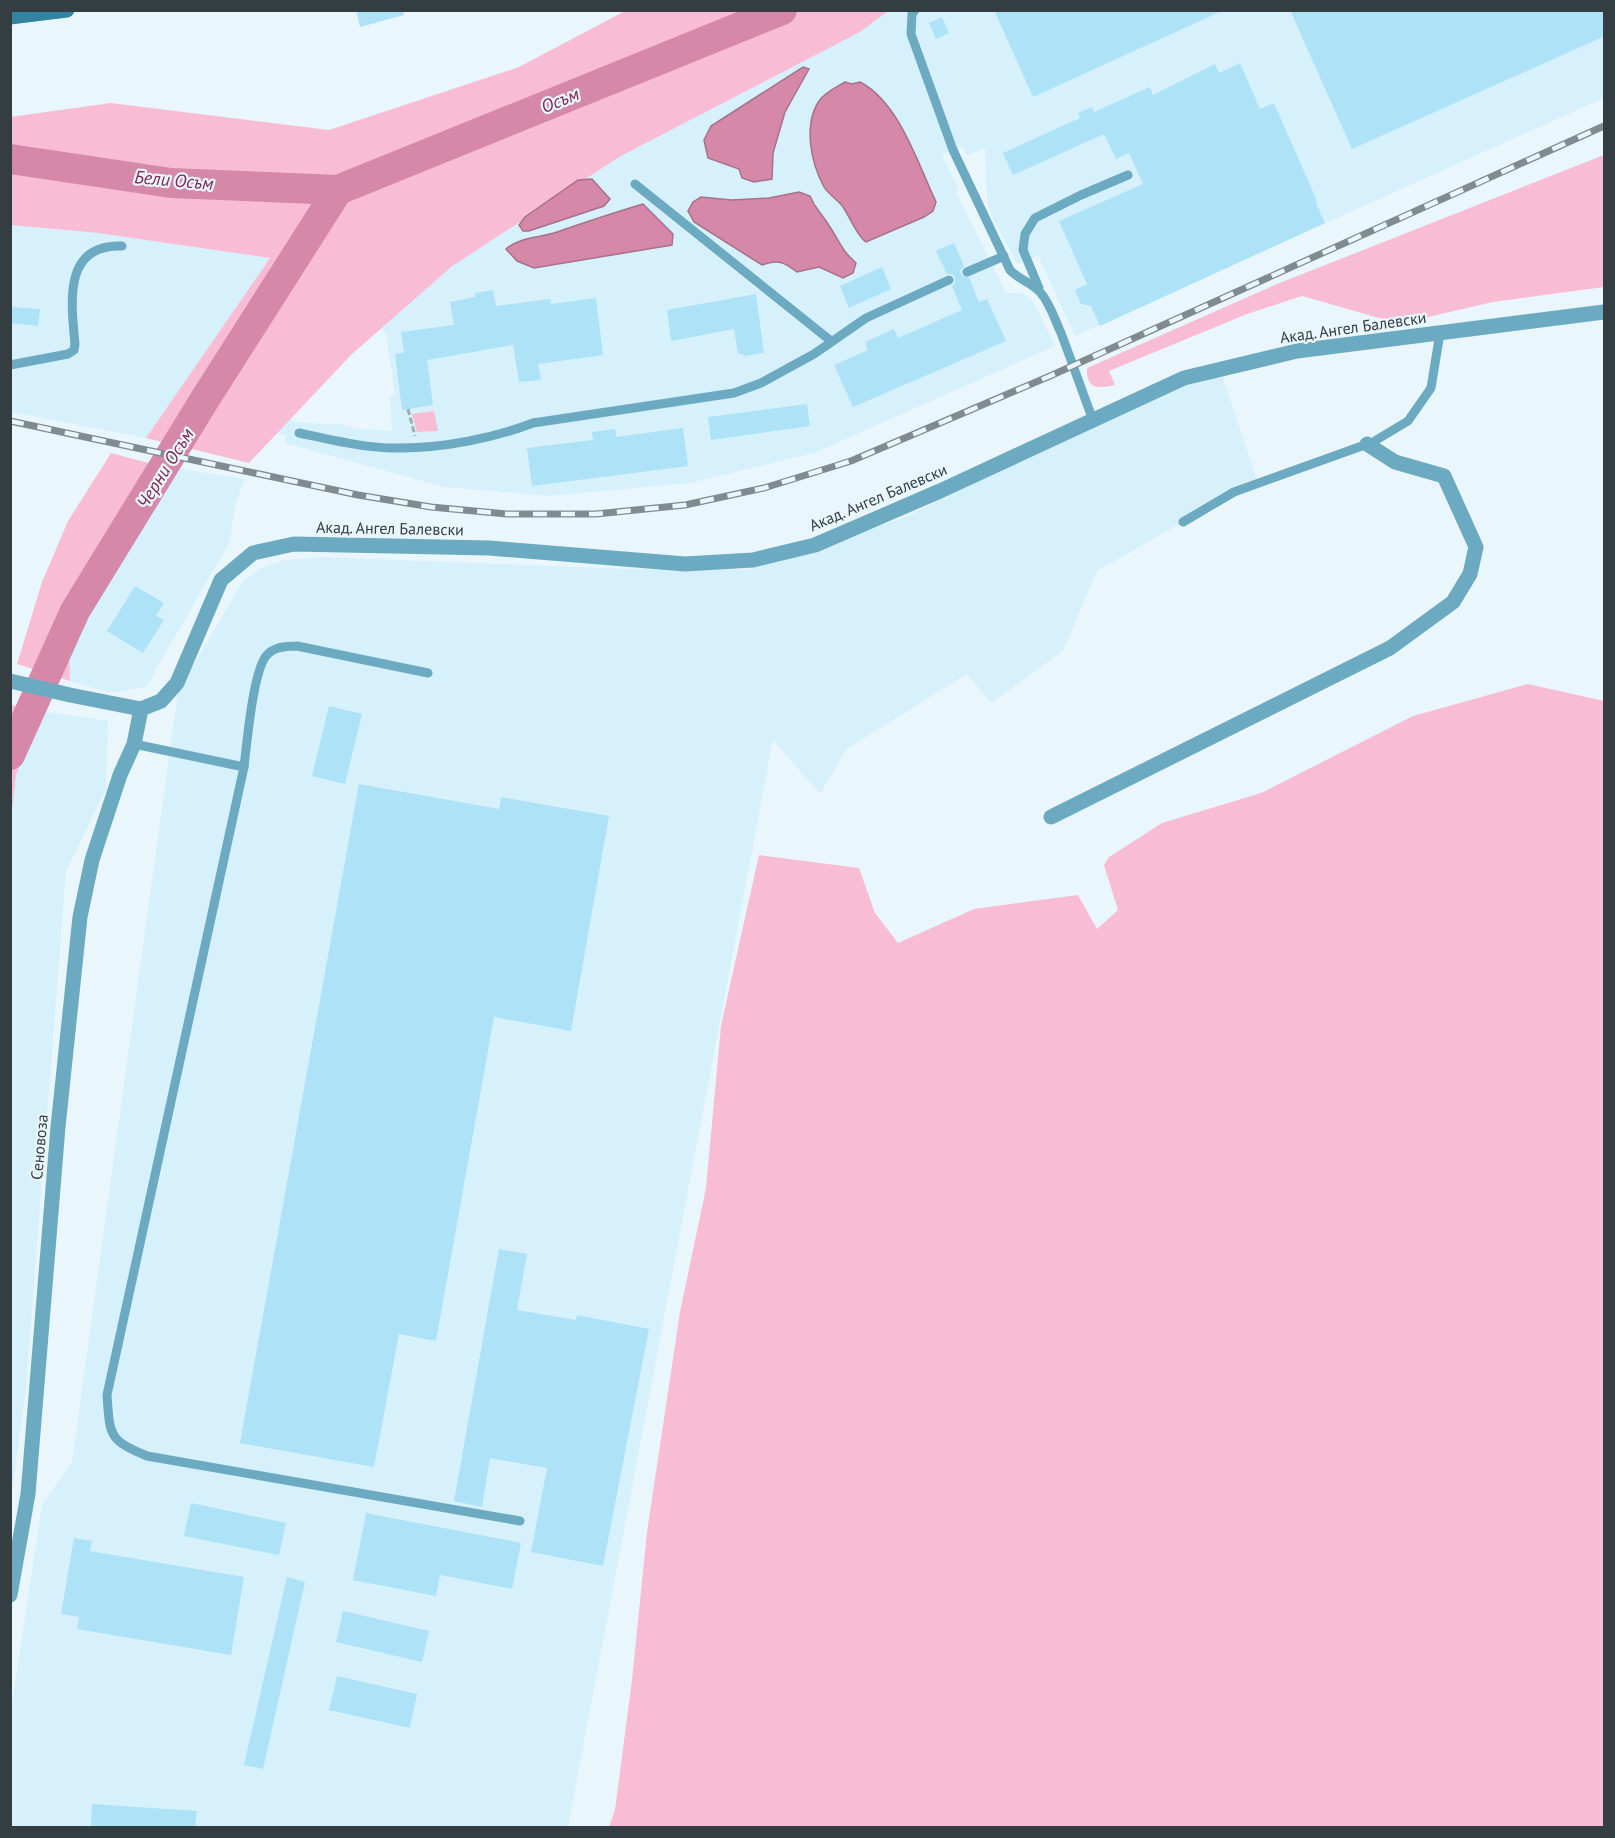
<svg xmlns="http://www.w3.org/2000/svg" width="1615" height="1838" font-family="'PT Sans',sans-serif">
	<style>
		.built { fill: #d7f1fc; fill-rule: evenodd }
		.green { fill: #f8bdd4 }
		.water { fill: #d588a8; stroke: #a57289; stroke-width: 1.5 }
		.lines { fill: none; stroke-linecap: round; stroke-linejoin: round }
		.river { stroke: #d588a8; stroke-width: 30 }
		.building { fill: #ade2f7 }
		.path { stroke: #a0acb2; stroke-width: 3; stroke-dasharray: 6 3; stroke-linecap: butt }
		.service { stroke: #6caac2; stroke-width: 9 }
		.minor { stroke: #6caac2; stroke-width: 15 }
		.secondary { stroke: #31839f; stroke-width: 15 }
		.rail-casing { stroke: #808b90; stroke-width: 7 }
		.rail { stroke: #e9f7fd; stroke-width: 4.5; stroke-dasharray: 14; stroke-linecap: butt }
		.labels { text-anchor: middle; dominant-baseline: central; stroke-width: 4.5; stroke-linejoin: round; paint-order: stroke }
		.street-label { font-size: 16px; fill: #343d41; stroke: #e9f7fd }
		.water-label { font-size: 18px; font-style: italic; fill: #812654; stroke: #e9f7fd }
	</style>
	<rect width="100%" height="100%" fill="#e9f7fd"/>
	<g class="built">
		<path d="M874 11H1604V98L1075 336 1038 256 1017 264 993 219 987 201 985 148 967 155 963 147 942 154 958 188 957 195 1006 293H1021L1033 301 1055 346 814 453 690 483 549 496 444 487 285 443 286 436 269 429 384 308 564 177ZM809 69 785 112 773 153 771 179 742 178 739 169ZM845 82 852 84 860 238 853 222 839 202 824 188 813 158 809 125 819 100ZM799 192 828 224 845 253 856 263 834 275 819 267 797 272 784 262 773 261 714 197 732 200 769 198ZM643 204 673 234 672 245 653 250 533 236 550 234ZM380 323 386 335 395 395 390 396 392 431 358 429 341 424 302 423 291 420 290 411Z"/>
		<polygon points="10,225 98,233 270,258 146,438 11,412"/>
		<polygon points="1221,372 1258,483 1183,522 1097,571 1063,651 991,703 967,674 847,749 820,794 773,740 568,1827 11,1828 11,1710 42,1505 72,1462 178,691 244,580 261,568 284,560 323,557 632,569 747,570 906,517 1124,407"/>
		<polygon points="156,465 245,479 236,503 229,543 146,687 110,693 70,681 69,644 106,537"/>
		<polygon points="41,711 108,721 106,789 66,871 26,1388 11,1499 10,819 16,775"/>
	</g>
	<g class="green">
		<polygon points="625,11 888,11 860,32 619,157 451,267 351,355 249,463 146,438 270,258 98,233 11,225 10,117 111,103 329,130 519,67"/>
		<path d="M1604 155V287L1493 302 1411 321 1386 320 1302 296 1247 314 1109 371 1115 385C1097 389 1086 389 1087 368L1277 284Z"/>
		<polygon points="434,411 438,431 417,432 412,414"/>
		<polygon points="111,453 156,465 106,537 69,644 70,681 17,664 42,582 68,521"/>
		<polygon points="1528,684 1604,701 1604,1827 609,1827 615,1810 632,1680 647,1532 680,1312 706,1188 721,1026 759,855 859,868 875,913 898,943 974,909 1078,895 1097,929 1118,910 1104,865 1109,857 1162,823 1261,793 1413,716"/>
		<polygon points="11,705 41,711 16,775 11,819"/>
	</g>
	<g class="water">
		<polygon points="803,67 809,69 785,112 773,153 772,179 754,182 742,178 739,169 708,158 704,140 711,126"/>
		<path d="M845 82 852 84 860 82C899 102 918 164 936 202L933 211 924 217 866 242C857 236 850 217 843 207 838 200 828 194 824 187 811 163 803 125 819 101 824 93 837 87 845 82Z"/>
		<polygon points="592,179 610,199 604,206 529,231 523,231 519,225 525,217 578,180"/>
		<path d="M799 192 810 196C816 211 821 212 828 224 839 240 841 250 856 263L853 273 843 278 819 267 797 272C784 262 778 259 762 265L694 222 688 211 693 202 701 197 732 200 769 198Z"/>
		<path d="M643 204 673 234 672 245 534 268 517 261 506 249C520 237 537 238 554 233 583 223 613 213 643 204Z"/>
	</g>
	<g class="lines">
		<g class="river">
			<polyline points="10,159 171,183 338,190 782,10"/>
			<polyline points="10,755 75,611 205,399 338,190"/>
		</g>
	</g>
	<g class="building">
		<polygon points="356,10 403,10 404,15 360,27"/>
		<polygon points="994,10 1224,10 1033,97"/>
		<polygon points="1290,10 1605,10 1605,36 1352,149"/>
		<polygon points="942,17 949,33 936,39 929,23"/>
		<polygon points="1240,63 1260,109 1274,103 1317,201 1315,201 1325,223 1100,326 1091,306 1081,304 1075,290 1087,284 1059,221 1143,184 1129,153 1116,159 1104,134 1013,175 1003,153 1080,118 1078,113 1092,107 1094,112 1150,87 1153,95 1215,64 1219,73"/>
		<polygon points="954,243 964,266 960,271 961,275 969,278 979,302 987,299 1006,341 853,407 834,365 868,350 865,342 894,329 898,338 962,310 952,286 955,283 955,278 952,274 947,274 936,251"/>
		<polygon points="882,267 891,289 849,308 840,286"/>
		<polygon points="493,290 496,306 550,299 551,304 596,298 603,355 538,364 541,380 519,382 513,345 427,360 433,405 402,410 395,354 404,353 401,332 454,325 450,302 475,297 475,293"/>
		<polygon points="756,294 764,353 744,356 743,354 738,354 734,329 671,341 667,310"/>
		<polygon points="10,307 40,309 38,326 10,323"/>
		<polygon points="807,404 810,426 711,440 708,417"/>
		<polygon points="683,428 688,466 532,486 527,448 593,440 592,432 615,429 616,437"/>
		<polygon points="135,586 164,603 156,616 164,620 143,653 107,631"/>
		<polygon points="329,706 362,714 345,784 312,776"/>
		<polygon points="359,784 499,809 501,797 609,816 571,1031 494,1017 436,1341 399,1334 374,1467 240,1443"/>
		<polygon points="499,1249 527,1254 517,1310 576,1320 577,1315 649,1329 603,1566 531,1552 547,1468 490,1458 482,1507 454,1501"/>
		<polygon points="191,1503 286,1523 279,1555 184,1536"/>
		<polygon points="366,1513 521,1543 512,1589 440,1575 436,1596 353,1580"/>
		<polygon points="74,1538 92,1541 90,1551 244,1577 231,1655 77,1629 79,1617 61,1614"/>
		<polygon points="287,1577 305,1582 263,1769 244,1765"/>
		<polygon points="343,1611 429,1631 422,1662 336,1642"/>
		<polygon points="337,1676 417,1694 410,1728 329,1710"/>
		<polygon points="92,1804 197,1811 195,1827 91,1827"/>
	</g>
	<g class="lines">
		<polyline class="path" points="408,409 415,436"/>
		<g class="service">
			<path d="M915 10 912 14 911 34 953 150 1010 270C1019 280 1031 282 1040 292 1050 303 1055 320 1061 333 1072 362 1082 391 1093 420"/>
			<polyline points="635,184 831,341"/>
			<polyline points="967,272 1004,256"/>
			<polyline points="1039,288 1023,250 1025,234 1035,218 1081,195 1128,175"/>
			<path d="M10 365 68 354 74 350 75 344C71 302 63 244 122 246"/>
			<path d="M299 433C332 440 367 449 401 448 443 448 494 438 533 423L734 393 761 383 814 354 866 318 949 280"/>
			<polyline points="1183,522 1234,492 1373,442 1408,421 1431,388 1440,333"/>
			<path d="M428 673 297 646C285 647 274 646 266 656 253 673 247 742 244 767L107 1395C110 1435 108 1440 147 1456L520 1521"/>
			<polyline points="134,744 244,767"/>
		</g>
		<g class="minor">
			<polyline points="10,681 70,695 141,709"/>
			<polyline points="141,709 161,701 177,683 221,580 253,553 294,544 489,548 685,564 753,560 815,545 940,491 1184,378 1297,351 1604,312"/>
			<polyline points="1051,817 1390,648 1453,602 1470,574 1476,547 1444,476 1395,462 1367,444"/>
			<polyline points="10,1595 28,1494 58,1127 80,917 92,860 120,775 134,744 141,709"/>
		</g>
		<polyline class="secondary" points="10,17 67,10"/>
		<g class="rail-casing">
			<polyline id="rail" points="10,421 358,495 431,507 507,514 596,514 685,505 764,488 851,461 1050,376 1604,126"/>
		</g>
		<use href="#rail" class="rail"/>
	</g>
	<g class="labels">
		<g class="street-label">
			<text transform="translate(1353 327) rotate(-8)">Акад. Ангел Балевски</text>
			<text transform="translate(878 497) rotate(-23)">Акад. Ангел Балевски</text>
			<text transform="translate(390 528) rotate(1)">Акад. Ангел Балевски</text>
			<text transform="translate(39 1147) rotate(-85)">Сеновоза</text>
		</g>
		<g class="water-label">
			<text transform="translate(560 100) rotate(-22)">Осъм</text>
			<text transform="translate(174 180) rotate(5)">Бели Осъм</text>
			<text transform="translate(165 468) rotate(-58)">Черни Осъм</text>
		</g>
	</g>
	<rect width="1615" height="1838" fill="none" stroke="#343d41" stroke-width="24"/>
</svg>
